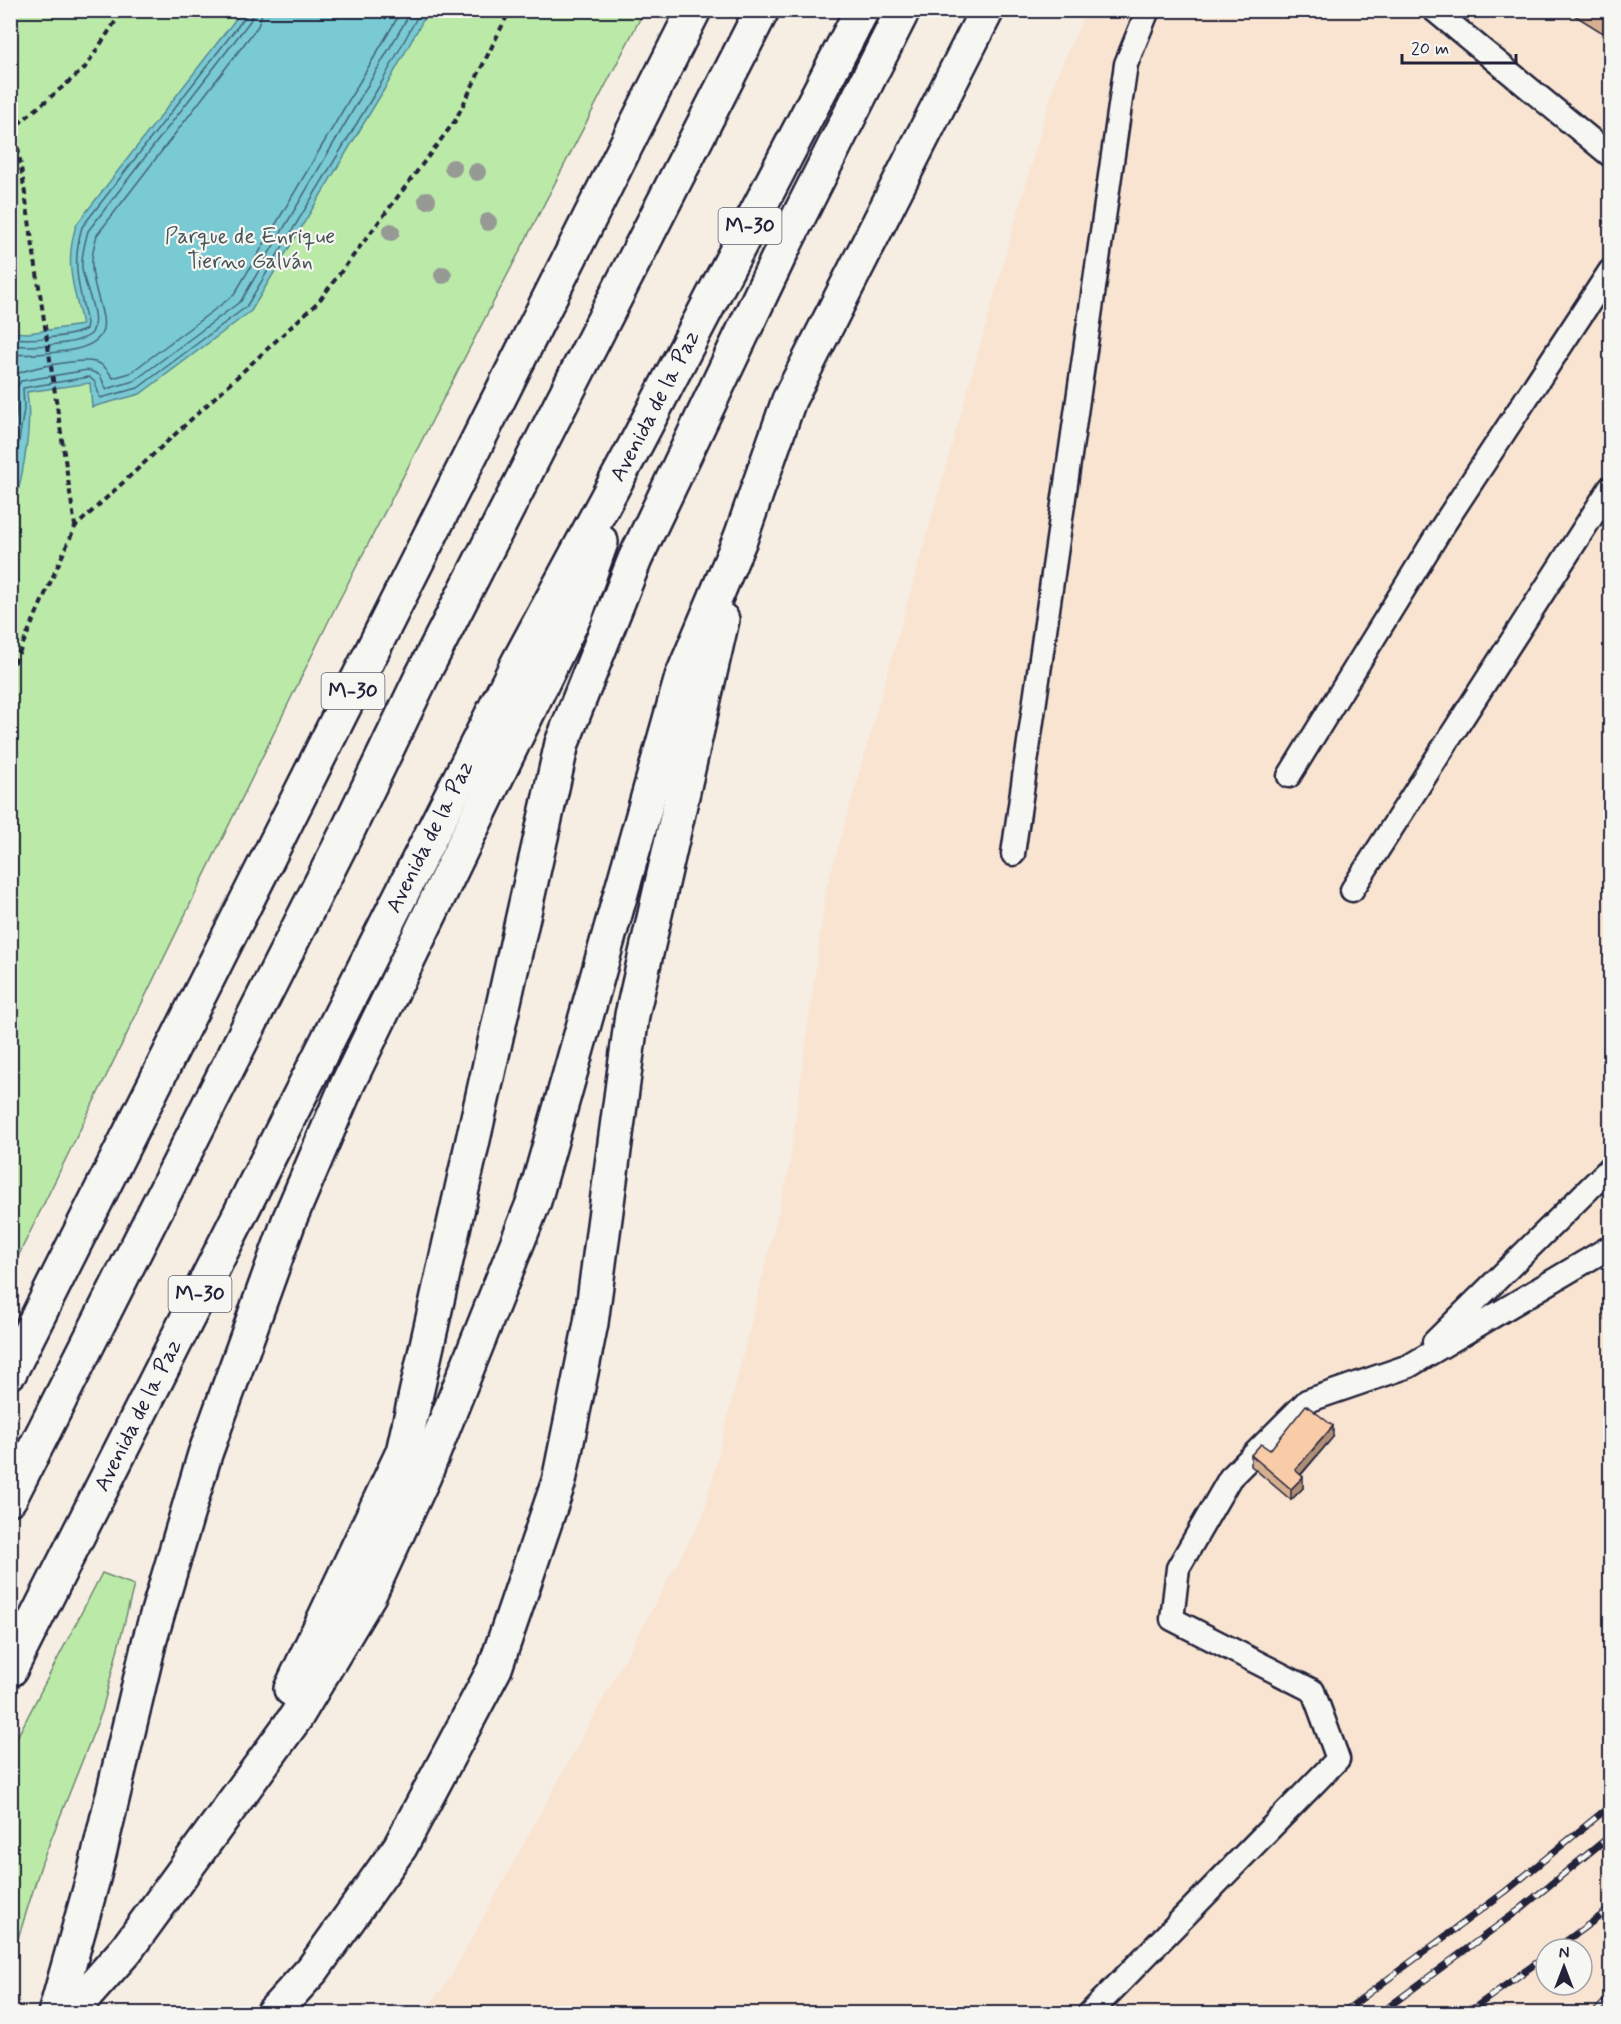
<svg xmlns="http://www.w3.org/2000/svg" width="1621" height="2024" font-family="Mynerve,sans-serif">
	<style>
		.built { fill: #f8e4d1; fill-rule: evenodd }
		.green { fill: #bbeaa8; stroke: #6e8672; stroke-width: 1.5 }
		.water { fill: #79cad3; stroke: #568796; stroke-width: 1.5 }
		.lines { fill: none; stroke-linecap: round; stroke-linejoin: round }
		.shore { stroke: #456578; stroke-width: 1.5 }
		.lane-casing { stroke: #22223b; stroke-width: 27 }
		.highway-casing { stroke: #22223b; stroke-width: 38 }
		.path { stroke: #22223b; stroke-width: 4; stroke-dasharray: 6 4.5; stroke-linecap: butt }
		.lane { stroke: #f6f6f2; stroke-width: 22 }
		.highway { stroke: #f6f6f2; stroke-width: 33 }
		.rail-casing { stroke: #22223b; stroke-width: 7 }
		.rail { stroke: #f6f6f2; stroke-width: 4.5; stroke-dasharray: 14; stroke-linecap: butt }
		.tree { fill: #979995 }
		.wall { fill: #d6af90; stroke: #22223b; stroke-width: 1.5 }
		.shaded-wall { fill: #ae8f76; stroke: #22223b; stroke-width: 1.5 }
		.building { fill: #f9cca8; stroke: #22223b; stroke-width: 1.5 }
		.labels { text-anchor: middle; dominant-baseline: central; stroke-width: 4.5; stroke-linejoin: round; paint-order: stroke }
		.shield { fill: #f6f6f2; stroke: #626272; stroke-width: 1.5 }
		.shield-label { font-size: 21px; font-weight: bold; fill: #22223b }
		.park-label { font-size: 22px; fill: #485456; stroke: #f6f6f2 }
		.street-label { font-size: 22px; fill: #22223b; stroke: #f6f6f2 }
	</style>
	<rect width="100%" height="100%" fill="#f7eee3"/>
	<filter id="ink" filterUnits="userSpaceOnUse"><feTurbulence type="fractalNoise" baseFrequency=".0167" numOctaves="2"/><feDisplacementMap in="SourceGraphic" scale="12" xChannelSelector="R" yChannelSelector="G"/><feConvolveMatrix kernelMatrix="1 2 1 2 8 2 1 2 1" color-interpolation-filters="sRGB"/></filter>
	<g filter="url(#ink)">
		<path class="built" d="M1086 11H1610V2013L422 2014 449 1980 703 1516 789 1169 826 890 1056 77ZM1546 1949H1582V1985H1546Z"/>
		<g class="green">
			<polygon points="11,11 644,11 334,610 11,1271"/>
			<polygon points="102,1573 134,1585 102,1711 42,1862 11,1961 11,1749"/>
		</g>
		<path class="water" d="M242 11H428L388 83 251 311 140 394 92 407 90 383 27 392C33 428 21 483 11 519V332L28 333 82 325C74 285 64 267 76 225Z"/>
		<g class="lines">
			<g class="shore">
				<path d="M10 338C28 340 72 338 86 329L87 323C79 287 71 264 82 227L245 17 246 10"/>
				<path d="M10 345C29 347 79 346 92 333 101 315 84 287 82 268 81 255 85 243 88 231L250 21 254 10"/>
				<path d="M10 354C29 356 47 353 66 351 129 342 94 308 92 267 91 256 94 245 97 235L258 26 263 10"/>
				<path d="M10 378C21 368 81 358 95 362 104 364 108 371 113 378L130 373 234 295 402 10"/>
				<polyline points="10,451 17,409 14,391 21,381 88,370 100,375 106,389 134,381 241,301 412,10"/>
				<polyline points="10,498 24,409 23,388 89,377 95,382 100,398 138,388 246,307 383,80 421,10"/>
			</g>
			<g class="lane-casing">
				<g id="lane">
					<polyline points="1434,10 1610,155"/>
					<polyline points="1289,776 1442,527 1610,271"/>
					<polyline points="1013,854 1126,64 1148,10"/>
					<polyline points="1352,890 1610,488"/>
					<polyline points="1434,1342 1610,1168"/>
					<polyline points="1089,2014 1338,1759 1313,1691 1172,1619 1178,1568 1230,1478 1307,1401 1409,1366 1610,1247"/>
				</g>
			</g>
			<g class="highway-casing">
				<g id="highway">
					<polyline points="10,1372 694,10"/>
					<polyline points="10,1498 348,830 421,678 762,10"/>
					<path id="s1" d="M10 1670 519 661 637 442 862 10"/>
					<polyline points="291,1689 403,1452 562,743 635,559 784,246 903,10"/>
					<polyline points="55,2014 94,1875 150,1639 205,1454 290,1218 348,1083 576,613 601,542"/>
					<polyline points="69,2014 126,1950 296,1717 369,1595 424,1476 534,1201 682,677 741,537 789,400 987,10"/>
					<polyline points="272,2014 313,1969 400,1847 495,1668 559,1481 591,1323 632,1015 722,620"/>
				</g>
			</g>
			<g class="path">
				<polyline points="15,127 75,526"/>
				<polyline points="10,131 84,69 123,10"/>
				<polyline points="10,673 75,527 319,301 455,121 510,10"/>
			</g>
			<use href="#lane" class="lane"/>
			<use href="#highway" class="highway"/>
			<g class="rail-casing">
				<g id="rail">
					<polyline points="1555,1949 1610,1909"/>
					<polyline points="1341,2014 1506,1891 1610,1806"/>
					<polyline points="1379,2014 1519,1910 1610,1836"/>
					<polyline points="1466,2014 1546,1956"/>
					<polyline points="1594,2014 1610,1997"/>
				</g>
			</g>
			<use href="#rail" class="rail"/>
		</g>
		<g class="tree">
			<circle cx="453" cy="168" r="9"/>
			<circle cx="477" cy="172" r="9"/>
			<circle cx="427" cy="200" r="9"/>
			<circle cx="488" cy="222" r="9"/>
			<circle cx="391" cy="232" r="9"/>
			<circle cx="443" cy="275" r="9"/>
		</g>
		<g class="wall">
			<polygon points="1566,10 1611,10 1611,38"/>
			<polygon points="1333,1437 1301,1475 1303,1488 1291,1500 1251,1466 1251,1455"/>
		</g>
		<g class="shaded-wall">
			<polygon points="1333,1426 1333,1437 1295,1481 1295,1470"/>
			<polygon points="1303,1477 1303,1488 1291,1500 1291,1489"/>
		</g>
		<g class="building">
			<polygon points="1592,10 1611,10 1611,22"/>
			<polygon points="1306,1405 1333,1426 1295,1470 1303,1477 1291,1489 1251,1455 1261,1444 1270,1450"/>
		</g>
	</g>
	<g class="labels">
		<g class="shield">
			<rect x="718.5" y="208" width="63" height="36" rx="4.5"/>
			<rect x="321.5" y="673" width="63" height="36" rx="4.5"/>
			<rect x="168.5" y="1276" width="63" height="36" rx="4.5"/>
		</g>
		<g class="shield-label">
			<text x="750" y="226">M-30</text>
			<text x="353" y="691">M-30</text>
			<text x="200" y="1294">M-30</text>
		</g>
		<g class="park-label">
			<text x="250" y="237">Parque de Enrique<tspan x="250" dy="25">Tierno Galván</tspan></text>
		</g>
		<g class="street-label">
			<text stroke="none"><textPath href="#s1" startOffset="1419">Avenida de la Paz</textPath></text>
			<text stroke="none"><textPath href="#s1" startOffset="933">Avenida de la Paz</textPath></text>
			<text stroke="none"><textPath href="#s1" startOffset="285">Avenida de la Paz</textPath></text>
		</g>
	</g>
	<rect width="1621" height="2024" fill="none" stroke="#f6f6f2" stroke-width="36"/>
	<rect x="18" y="18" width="1585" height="1988" fill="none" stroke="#22223b" stroke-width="2" filter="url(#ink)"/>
	<g transform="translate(1564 1967)"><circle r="28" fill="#f6f6f2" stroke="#a1a1a9" stroke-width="1.5"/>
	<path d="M0-4.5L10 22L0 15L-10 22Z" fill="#22223b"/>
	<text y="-9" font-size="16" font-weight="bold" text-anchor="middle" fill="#22223b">N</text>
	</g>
	<path d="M1402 54v9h114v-9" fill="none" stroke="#22223b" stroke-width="3"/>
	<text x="1411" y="54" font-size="18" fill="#22223b" stroke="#f6f6f2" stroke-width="4.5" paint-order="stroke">20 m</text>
</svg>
